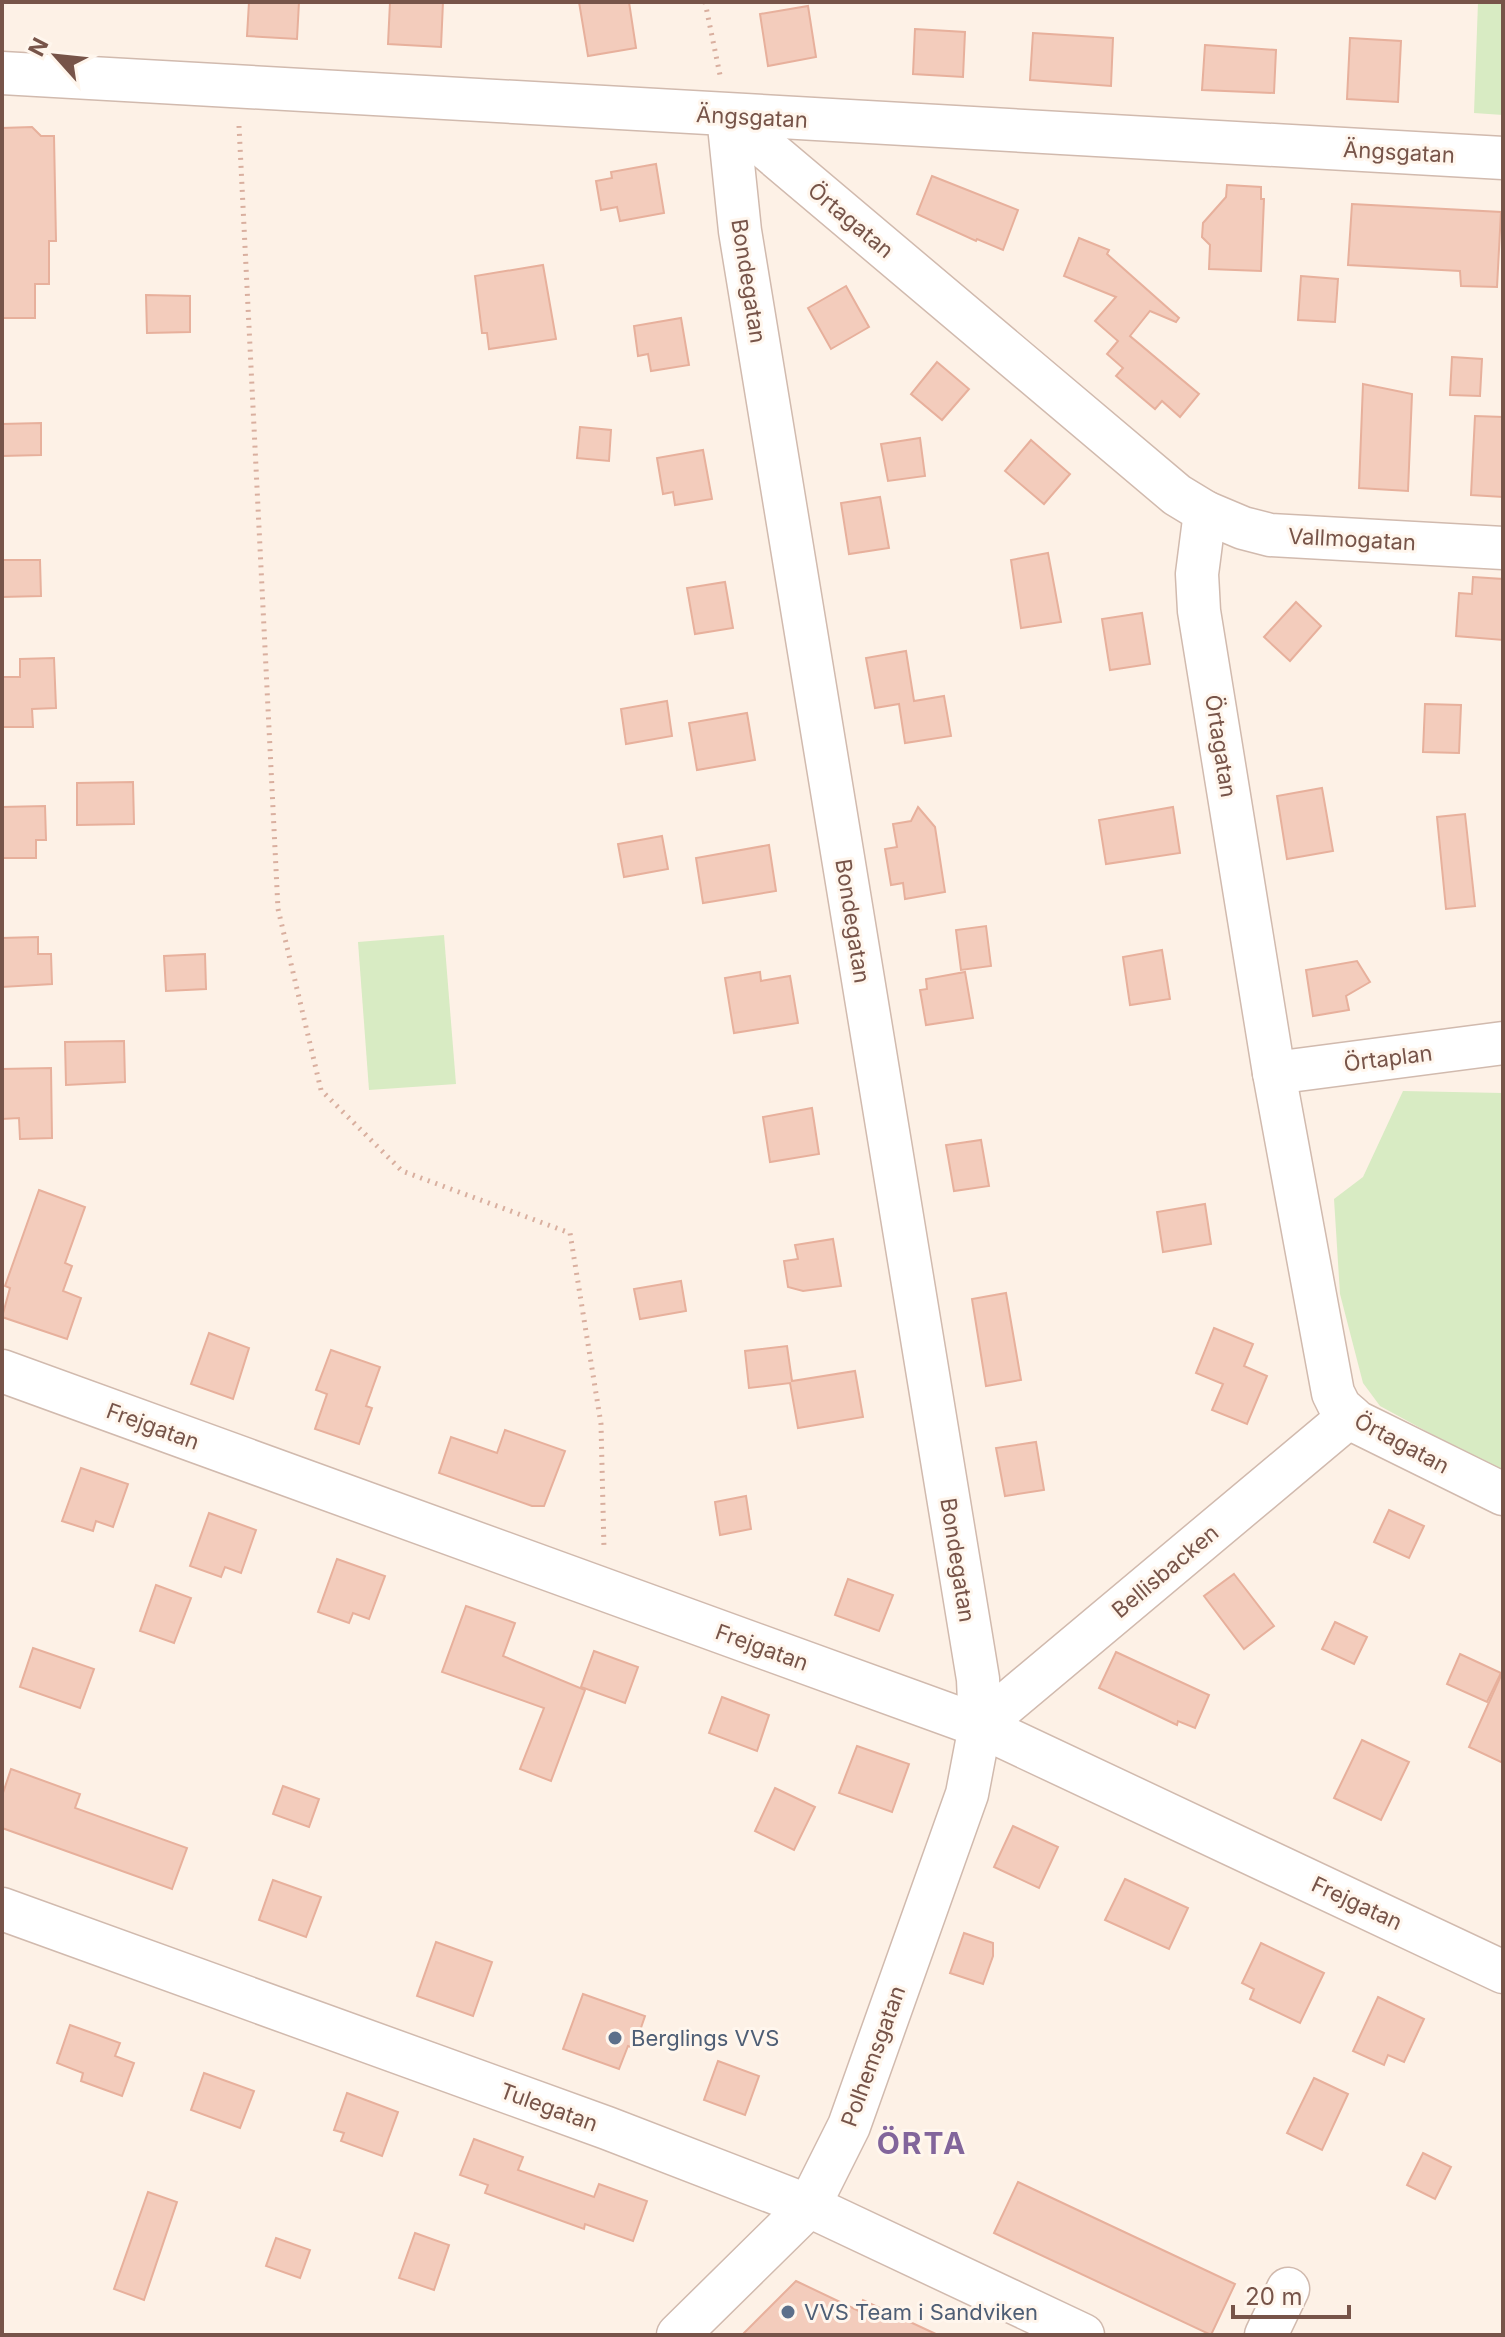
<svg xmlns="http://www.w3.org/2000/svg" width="1505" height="2337" font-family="Inter,sans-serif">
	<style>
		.green { fill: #d8ebc3 }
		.building { fill: #f3ccbc; stroke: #e7b09c; stroke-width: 2 }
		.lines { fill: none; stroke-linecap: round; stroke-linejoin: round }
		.minor-casing { stroke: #d1baae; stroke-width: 45 }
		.path { stroke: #d9af9f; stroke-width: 5; stroke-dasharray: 2 6; stroke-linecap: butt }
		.minor { stroke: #fff; stroke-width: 42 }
		.service-dot { fill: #5c6f8a; stroke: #fff6ed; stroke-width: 3 }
		.labels { text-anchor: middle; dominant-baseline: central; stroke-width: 6; stroke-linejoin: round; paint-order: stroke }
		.street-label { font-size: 22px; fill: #775449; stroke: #fff6ed }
		.service-label { font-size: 22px; fill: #4e5e75; stroke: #fff6ed; text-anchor: start }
		.district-label { font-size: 30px; font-weight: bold; letter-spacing: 2px; fill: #82659b; stroke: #fff6ed }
	</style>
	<rect width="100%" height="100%" fill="#fdf1e6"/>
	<g class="green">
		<polygon points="1478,2 1503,2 1503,115 1474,113"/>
		<polygon points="444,935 456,1084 369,1090 358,942"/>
		<polygon points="1403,1091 1503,1093 1503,1473 1380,1406 1363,1383 1340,1294 1334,1199 1363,1177"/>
	</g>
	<g class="building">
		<polygon points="249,2 299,2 297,39 247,36"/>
		<polygon points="390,2 443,2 441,47 388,44"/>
		<polygon points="579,2 629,2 636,48 588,56"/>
		<polygon points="808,6 816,57 768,66 760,14"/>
		<polygon points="915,29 965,32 963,77 913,74"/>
		<polygon points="1033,33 1113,38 1111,86 1030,80"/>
		<polygon points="1350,38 1401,41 1398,102 1347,99"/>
		<polygon points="1205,45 1276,50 1274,93 1202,90"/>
		<polygon points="32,127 41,136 54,136 56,241 49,241 49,284 35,284 35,318 2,318 2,128"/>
		<polygon points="656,164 664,213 620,221 617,207 601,210 596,181 612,178 611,172"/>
		<polygon points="932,176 1018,210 1003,250 977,239 976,241 917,214"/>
		<polygon points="1227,185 1261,187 1261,199 1264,199 1261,271 1209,269 1210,245 1202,237 1203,223 1226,197"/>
		<polygon points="1352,204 1501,212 1497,287 1461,286 1460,271 1348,265"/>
		<polygon points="1079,238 1109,250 1107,254 1179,318 1176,322 1150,311 1130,336 1199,394 1180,417 1162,401 1155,409 1116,376 1123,368 1107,354 1118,341 1095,321 1116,297 1064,276"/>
		<polygon points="543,265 556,339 489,349 487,333 482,333 475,276"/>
		<polygon points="1301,276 1338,279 1335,322 1298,320"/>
		<polygon points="846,286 869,327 831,349 808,308"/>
		<polygon points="146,295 190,296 190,332 147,333"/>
		<polygon points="681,318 689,365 651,371 648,354 638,356 634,326"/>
		<polygon points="1452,357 1482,359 1480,396 1450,395"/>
		<polygon points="937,362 969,389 942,420 911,394"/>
		<polygon points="1363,384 1412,394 1408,491 1359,488"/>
		<polygon points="1475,416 1503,417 1503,497 1471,495"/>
		<polygon points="41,423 41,455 2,456 2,424"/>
		<polygon points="580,427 611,430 609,461 577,458"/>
		<polygon points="920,438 925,476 888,481 881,444"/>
		<polygon points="1031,440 1070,474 1044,504 1005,471"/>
		<polygon points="703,450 712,499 675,505 673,492 663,494 657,458"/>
		<polygon points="880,497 889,548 849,554 841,503"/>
		<polygon points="1048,553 1061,622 1021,628 1011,560"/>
		<polygon points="2,560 40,560 41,596 2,597"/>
		<polygon points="1473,577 1503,579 1503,640 1456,636 1459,593 1472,594"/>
		<polygon points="725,582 733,628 695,634 687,588"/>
		<polygon points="1296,602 1321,626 1290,661 1264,637"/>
		<polygon points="1142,613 1150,664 1110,670 1102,619"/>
		<polygon points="906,651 914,701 944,696 951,736 905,743 899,704 875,708 866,658"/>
		<polygon points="54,658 56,708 32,709 33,727 2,727 2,677 20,677 20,659"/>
		<polygon points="667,701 672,736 626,744 621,709"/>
		<polygon points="1425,704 1461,705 1459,753 1423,752"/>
		<polygon points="747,713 755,760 697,770 689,723"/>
		<polygon points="133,782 134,824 77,825 77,783"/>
		<polygon points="1322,788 1333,851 1287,859 1277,796"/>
		<polygon points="45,806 46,840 36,840 36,858 2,858 2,807"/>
		<polygon points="918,807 935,827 945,892 905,899 903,883 891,885 885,849 897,847 893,824 911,821"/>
		<polygon points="1173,807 1180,853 1106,864 1099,820"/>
		<polygon points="1465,814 1475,906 1446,909 1437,817"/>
		<polygon points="662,836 668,869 624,877 618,844"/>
		<polygon points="769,845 776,891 703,903 696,858"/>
		<polygon points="986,926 991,966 961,970 956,930"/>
		<polygon points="38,937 38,954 51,954 52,984 2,987 2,938"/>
		<polygon points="1162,950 1170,999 1130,1005 1123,957"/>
		<polygon points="205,954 206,989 166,991 164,956"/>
		<polygon points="1357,961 1370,982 1346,996 1349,1010 1313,1016 1306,970"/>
		<polygon points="760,972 761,981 790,976 798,1023 734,1033 725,978"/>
		<polygon points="965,972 973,1018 926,1025 920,990 927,989 926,979"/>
		<polygon points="124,1041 125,1082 66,1085 65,1042"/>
		<polygon points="51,1068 52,1138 20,1139 19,1118 2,1119 2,1069"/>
		<polygon points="812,1108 819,1154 770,1162 763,1117"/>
		<polygon points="981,1140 989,1186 954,1191 946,1145"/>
		<polygon points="39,1190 85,1207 65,1263 72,1266 63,1291 81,1298 67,1339 2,1317 10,1288 5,1286"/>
		<polygon points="1205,1204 1211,1244 1163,1252 1157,1212"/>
		<polygon points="833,1239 841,1286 803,1291 788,1287 784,1261 798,1259 795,1245"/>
		<polygon points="681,1281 686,1311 640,1319 634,1289"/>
		<polygon points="1006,1293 1021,1380 986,1386 972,1299"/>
		<polygon points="1214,1328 1253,1344 1244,1366 1267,1376 1247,1424 1212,1410 1223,1384 1196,1373"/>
		<polygon points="209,1333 249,1348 233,1399 191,1384"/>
		<polygon points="787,1346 792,1381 855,1371 863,1417 798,1428 790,1383 749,1388 745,1351"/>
		<polygon points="331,1350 380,1367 366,1406 372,1408 359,1444 315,1429 327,1394 316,1390"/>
		<polygon points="505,1430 565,1451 544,1506 532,1506 439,1473 451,1437 497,1453"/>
		<polygon points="1036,1442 1044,1490 1005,1496 996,1448"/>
		<polygon points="81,1468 128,1484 113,1527 96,1521 93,1531 62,1521"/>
		<polygon points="746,1496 751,1529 720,1535 715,1502"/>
		<polygon points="1389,1510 1424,1526 1409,1558 1374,1542"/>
		<polygon points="209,1513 256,1530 241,1573 225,1567 221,1577 190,1566"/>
		<polygon points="337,1559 385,1576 369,1619 353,1613 349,1623 318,1612"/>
		<polygon points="1234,1574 1274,1626 1244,1649 1204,1596"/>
		<polygon points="848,1579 893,1595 879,1631 835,1615"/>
		<polygon points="156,1585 191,1598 174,1643 140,1631"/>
		<polygon points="466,1606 515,1623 503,1656 585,1690 551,1781 520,1769 544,1708 442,1672"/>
		<polygon points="1335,1622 1367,1637 1354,1664 1322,1649"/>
		<polygon points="33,1648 94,1669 80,1708 20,1687"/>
		<polygon points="594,1651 638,1667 625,1703 581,1687"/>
		<polygon points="1116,1652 1209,1695 1195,1728 1178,1721 1177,1725 1099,1688"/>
		<polygon points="1460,1654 1501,1673 1487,1702 1447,1684"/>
		<polygon points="1503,1671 1503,1763 1469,1747"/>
		<polygon points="722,1697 769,1715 757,1751 709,1733"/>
		<polygon points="1362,1740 1409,1762 1381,1820 1334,1798"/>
		<polygon points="857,1746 909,1764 892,1812 839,1793"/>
		<polygon points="11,1769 80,1794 75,1808 187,1848 172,1889 2,1828 2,1796"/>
		<polygon points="283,1786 319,1799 309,1827 273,1814"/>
		<polygon points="775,1788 815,1807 794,1850 755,1831"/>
		<polygon points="1013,1826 1058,1847 1039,1888 994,1867"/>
		<polygon points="1125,1879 1188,1908 1169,1949 1105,1920"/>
		<polygon points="273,1880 321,1897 306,1937 259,1920"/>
		<polygon points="964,1933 993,1943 993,1956 983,1984 950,1973"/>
		<polygon points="436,1942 492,1962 473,2016 417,1996"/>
		<polygon points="1261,1943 1324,1973 1300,2023 1250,1999 1254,1989 1242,1983"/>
		<polygon points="583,1994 645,2016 634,2048 628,2046 619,2069 563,2049"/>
		<polygon points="1378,1997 1424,2019 1404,2062 1388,2055 1384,2065 1353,2051"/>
		<polygon points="70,2025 120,2043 115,2056 134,2063 122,2096 81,2081 83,2073 57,2063"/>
		<polygon points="718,2061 759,2076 745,2115 704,2100"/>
		<polygon points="204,2073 254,2091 240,2128 191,2110"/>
		<polygon points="1314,2078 1348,2094 1322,2150 1287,2133"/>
		<polygon points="347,2093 398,2112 382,2156 341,2141 344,2133 334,2130"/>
		<polygon points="474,2139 523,2157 518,2170 594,2197 599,2184 647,2201 633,2241 585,2224 584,2229 485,2193 488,2185 460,2175"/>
		<polygon points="1423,2153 1451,2167 1435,2199 1407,2185"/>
		<polygon points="1018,2182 1235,2284 1211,2335 994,2233"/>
		<polygon points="148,2192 177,2202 144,2300 114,2289"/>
		<polygon points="415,2233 449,2245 434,2290 399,2278"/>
		<polygon points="276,2238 310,2250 300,2278 266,2266"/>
		<polygon points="796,2281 859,2311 863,2300 938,2335 742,2335"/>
	</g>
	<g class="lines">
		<g class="minor-casing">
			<g id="minor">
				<polyline points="2,73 1503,158"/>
				<polyline points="728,116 1177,495 1205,512 1197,574 1199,611 1274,1073 1333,1393 1340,1407 1357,1422 1503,1494"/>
				<polyline points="1205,512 1243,528 1270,535 1503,548"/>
				<polyline points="1274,1073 1503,1043"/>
				<polyline points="2,1371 980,1726 1503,1972"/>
				<polyline points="980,1726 1350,1416"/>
				<polyline points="2,1909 607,2128 809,2206 1083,2335"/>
				<polyline points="678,2335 809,2206 849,2126 967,1794 980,1726 978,1679 740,231 728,116"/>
				<polyline points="1266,2335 1288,2289"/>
			</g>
		</g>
		<g class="path">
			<polyline points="705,2 720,75"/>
			<polyline points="239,126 278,909 321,1090 402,1171 570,1233 601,1424 604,1549"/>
		</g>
		<use href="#minor" class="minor"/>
	</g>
	<g class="service-dot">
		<circle cx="615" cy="2038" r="8"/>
		<circle cx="788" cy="2312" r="8"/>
	</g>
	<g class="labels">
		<g class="street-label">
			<text transform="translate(752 117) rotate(3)">Ängsgatan</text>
			<text transform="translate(1399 152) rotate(3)">Ängsgatan</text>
			<text transform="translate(851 220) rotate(40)">Örtagatan</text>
			<text transform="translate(749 281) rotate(81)">Bondegatan</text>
			<text transform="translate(1352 539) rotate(3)">Vallmogatan</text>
			<text transform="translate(1221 746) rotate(81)">Örtagatan</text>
			<text transform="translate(853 921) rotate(81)">Bondegatan</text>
			<text transform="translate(1388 1058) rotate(-7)">Örtaplan</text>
			<text transform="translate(153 1426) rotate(20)">Frejgatan</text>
			<text transform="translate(1402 1443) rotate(28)">Örtagatan</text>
			<text transform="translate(958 1560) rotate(81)">Bondegatan</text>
			<text transform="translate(1165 1571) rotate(-40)">Bellisbacken</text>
			<text transform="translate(762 1647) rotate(20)">Frejgatan</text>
			<text transform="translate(1357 1903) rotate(25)">Frejgatan</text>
			<text transform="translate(873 2056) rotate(-70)">Polhemsgatan</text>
			<text transform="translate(549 2107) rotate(20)">Tulegatan</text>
		</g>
		<g class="service-label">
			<text x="631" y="2038">Berglings VVS</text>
			<text x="804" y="2312">VVS Team i Sandviken</text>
		</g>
		<g class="district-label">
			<text x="922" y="2143">ÖRTA</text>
		</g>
	</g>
	<rect width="1505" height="2337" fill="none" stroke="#775449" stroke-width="8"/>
	<g transform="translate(56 56) rotate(297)" stroke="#fff6ed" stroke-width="6" paint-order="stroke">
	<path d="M0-6L14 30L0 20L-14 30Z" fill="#775449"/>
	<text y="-12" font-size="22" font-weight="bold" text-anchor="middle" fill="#775449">N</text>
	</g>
	<path d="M1233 2305v12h116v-12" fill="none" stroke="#775449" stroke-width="4"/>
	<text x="1245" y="2305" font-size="24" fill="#775449" stroke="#fff6ed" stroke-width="6" paint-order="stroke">20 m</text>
</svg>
